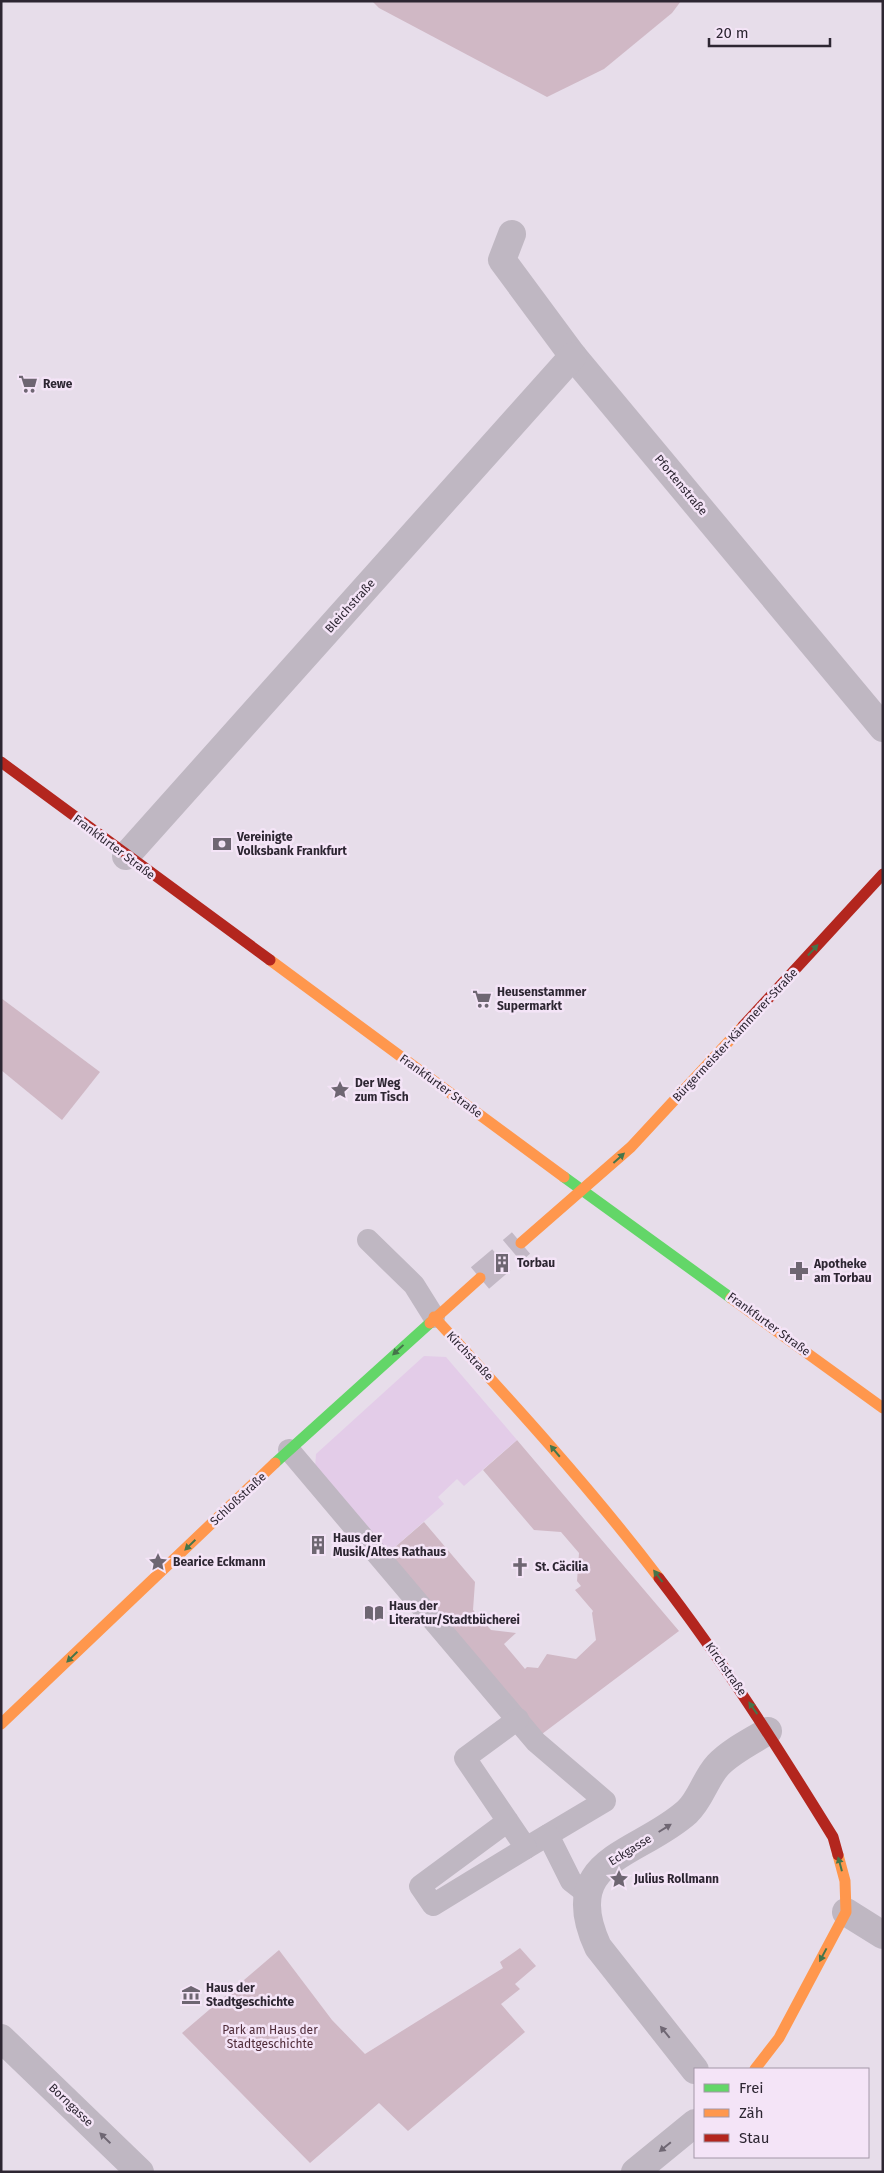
<svg xmlns="http://www.w3.org/2000/svg" width="884" height="2173" font-family="'Fira Sans',sans-serif">
	<style>
		.green { fill: #d0b8c5 }
		.plaza { fill: #e3cce8 }
		.lines { fill: none; stroke-linecap: round; stroke-linejoin: round }
		.secondary-tunnel { stroke: #c2b8c5; stroke-width: 28; stroke-dasharray: 28 14; stroke-linecap: butt }
		.lane { stroke: #bfb7c2; stroke-width: 22 }
		.street { stroke: #bfb7c2; stroke-width: 28 }
		.fast { stroke: #63d668; stroke-width: 11 }
		.slow { stroke: #ff974d; stroke-width: 11 }
		.jam { stroke: #b3261e; stroke-width: 11 }
		.oneway { fill: #45754a }
		.oneway2 { fill: #6f6773 }
		.labels { text-anchor: middle; dominant-baseline: central; stroke-width: 5; stroke-linejoin: round; paint-order: stroke }
		.poi-label { font-size: 12px; font-weight: bold; fill: #2d2632; stroke: #f4e4f7; text-anchor: start }
		.street-label { font-size: 12px; fill: #2d2632; stroke: #f4e4f7 }
		.park-label { font-size: 12px; fill: #4f2b38; stroke: #f4e4f7 }
	</style>
	<rect width="100%" height="100%" fill="#e7ddea"/>
	<g class="green">
		<polygon points="372,1 681,1 672,13 604,69 547,97 379,8"/>
		<polygon points="1,998 100,1072 62,1120 1,1070"/>
		<polygon points="517,1440 679,1631 542,1734 388,1553 424,1522 475,1582 473,1610 491,1630 516,1633 504,1644 525,1669 527,1667 538,1668 547,1654 576,1659 596,1640 592,1613 593,1611 575,1590 581,1586 577,1581 579,1553 561,1532 534,1530 483,1470"/>
		<polygon points="520,1948 536,1966 515,1984 520,1989 501,2004 525,2032 408,2131 379,2103 310,2163 182,2033 279,1950 332,2020 365,2054 503,1968 500,1962"/>
	</g>
	<polygon class="plaza" points="424,1356 446,1357 517,1440 464,1486 457,1479 438,1497 444,1504 388,1553 315,1468 316,1454"/>
	<g class="lines">
		<polyline class="secondary-tunnel" points="480,1278 521,1243"/>
		<g class="lane">
			<polyline points="368,1240 414,1285 434,1317"/>
			<polyline points="289,1450 536,1742 605,1801 526,1848"/>
			<polyline points="508,1821 420,1886 433,1905 526,1848 465,1758 518,1719"/>
			<polyline points="548,1835 571,1881 589,1895"/>
		</g>
		<g class="street">
			<polyline points="512,234 502,260 573,356 883,728"/>
			<polyline points="126,856 573,356"/>
			<polyline points="846,1912 883,1935"/>
			<polyline points="1,2038 140,2172"/>
			<path d="M695 2070 598 1947C557 1858 638 1856 687 1812 701 1799 705 1779 718 1765 731 1751 752 1741 768 1731"/>
			<polyline points="635,2172 695,2123"/>
		</g>
		<g class="fast">
			<polyline points="564,1177 731,1298"/>
			<polyline points="275,1463 430,1323"/>
		</g>
		<g class="slow">
			<polyline points="270,960 564,1177"/>
			<polyline points="521,1243 631,1147 743,1026"/>
			<polyline points="731,1298 883,1408"/>
			<path d="M434 1317C512 1402 589 1486 659 1578"/>
			<polyline points="430,1323 480,1278"/>
			<polyline points="1,1724 275,1463"/>
			<polyline points="755,2069 779,2038 846,1912 845,1881 838,1855"/>
		</g>
		<g class="jam">
			<polyline points="1,762 270,960"/>
			<polyline points="743,1026 883,874"/>
			<path d="M659 1578C723 1661 778 1748 833 1837L838 1855"/>
		</g>
	</g>
	<defs><path id="oneway-solid" d="M-6-.8H1V-3.2L6.5 0L1 3.2V.8H-6Z" transform="scale(1.25)"/></defs>
	<g class="oneway">
		<use href="#oneway-solid" transform="translate(813 950) rotate(-47)"/>
		<use href="#oneway-solid" transform="translate(619 1158) rotate(-42)"/>
		<use href="#oneway-solid" transform="translate(398 1350) rotate(137)"/>
		<use href="#oneway-solid" transform="translate(555 1451) rotate(-130)"/>
		<use href="#oneway-solid" transform="translate(190 1545) rotate(136)"/>
		<use href="#oneway-solid" transform="translate(658 1576) rotate(-127)"/>
		<use href="#oneway-solid" transform="translate(72 1657) rotate(136)"/>
		<use href="#oneway-solid" transform="translate(753 1708) rotate(-125)"/>
		<use href="#oneway-solid" transform="translate(840 1864) rotate(-105)"/>
		<use href="#oneway-solid" transform="translate(823 1955) rotate(118)"/>
	</g>
	<g class="oneway2">
		<use href="#oneway-solid" transform="translate(665 1828) rotate(-32)"/>
		<use href="#oneway-solid" transform="translate(665 2032) rotate(-129)"/>
		<use href="#oneway-solid" transform="translate(105 2138) rotate(-136)"/>
		<use href="#oneway-solid" transform="translate(665 2147) rotate(141)"/>
	</g>
	<defs>
		<g id="supermarket-bare" transform="scale(1.5)"><path d="M-6-5.5h2.5l.6 2H6L4.5 2H-2.5L-4.4-4H-6ZM-1.5 3.2a1.3 1.3 0 1 0 .1 0ZM3 3.2a1.3 1.3 0 1 0 .1 0Z" fill="#6e6672" stroke="#f4e4f7" stroke-width="2.5" paint-order="stroke"/></g>
		<g id="bank-bare" transform="scale(1.5)"><path d="M-6-4H6V4H-6ZM0-2.3a2.3 2.3 0 1 0 0 4.6a2.3 2.3 0 1 0 0-4.6Z" fill="#6e6672" stroke="#f4e4f7" stroke-width="2.5" paint-order="stroke"/></g>
		<g id="sight-bare" transform="scale(1.5)"><path d="M0-6L1.8-2.2L6-1.7L2.9 1.2L3.7 5.4L0 3.3L-3.7 5.4L-2.9 1.2L-6-1.7L-1.8-2.2Z" fill="#6e6672" stroke="#f4e4f7" stroke-width="2.5" paint-order="stroke"/></g>
		<g id="building-bare" transform="scale(1.5)"><path d="M-4-6H4V6H1V3H-1V6H-4ZM-2.5-4.3h1.7v1.8h-1.7ZM.8-4.3h1.7v1.8H.8ZM-2.5-1h1.7V.8h-1.7ZM.8-1h1.7V.8H.8Z" fill="#6e6672" stroke="#f4e4f7" stroke-width="2.5" paint-order="stroke"/></g>
		<g id="pharmacy-bare" transform="scale(1.5)"><path d="M-2-6h4v4h4v4h-4v4h-4v-4h-4v-4h4Z" fill="#6e6672" stroke="#f4e4f7" stroke-width="2.5" paint-order="stroke"/></g>
		<g id="church-bare" transform="scale(1.5)"><path d="M-1.2-6h2.4v3.5h3.3v2.4h-3.3V6h-2.4V-.1h-3.3v-2.4h3.3Z" fill="#6e6672" stroke="#f4e4f7" stroke-width="2.5" paint-order="stroke"/></g>
		<g id="library-bare" transform="scale(1.5)"><path d="M-6-4Q-3-5.5-.7-3.5V5Q-3 3-6 4ZM6-4Q3-5.5 .7-3.5V5Q3 3 6 4Z" fill="#6e6672" stroke="#f4e4f7" stroke-width="2.5" paint-order="stroke"/></g>
		<g id="museum-bare" transform="scale(1.5)"><path d="M0-6L6-3V-2H-6V-3ZM-5-1h2V3h-2ZM-1-1h2V3h-2ZM3-1h2V3H3ZM-6 4H6V6H-6Z" fill="#6e6672" stroke="#f4e4f7" stroke-width="2.5" paint-order="stroke"/></g>
	</defs>
	<g fill-rule="evenodd">
		<use href="#supermarket-bare" x="28" y="384"/>
		<use href="#bank-bare" x="222" y="844"/>
		<use href="#supermarket-bare" x="482" y="999"/>
		<use href="#sight-bare" x="340" y="1090"/>
		<use href="#building-bare" x="502" y="1263"/>
		<use href="#pharmacy-bare" x="799" y="1271"/>
		<use href="#building-bare" x="318" y="1545"/>
		<use href="#sight-bare" x="158" y="1562"/>
		<use href="#church-bare" x="520" y="1567"/>
		<use href="#library-bare" x="374" y="1613"/>
		<use href="#sight-bare" x="619" y="1879"/>
		<use href="#museum-bare" x="191" y="1995"/>
	</g>
	<g class="labels">
		<g class="poi-label">
			<text x="43" y="384">Rewe</text>
			<text x="237" y="837">Vereinigte<tspan x="237" dy="14">Volksbank Frankfurt</tspan></text>
			<text x="497" y="992">Heusenstammer<tspan x="497" dy="14">Supermarkt</tspan></text>
			<text x="355" y="1083">Der Weg<tspan x="355" dy="14">zum Tisch</tspan></text>
			<text x="517" y="1263">Torbau</text>
			<text x="814" y="1264">Apotheke<tspan x="814" dy="14">am Torbau</tspan></text>
			<text x="333" y="1538">Haus der<tspan x="333" dy="14">Musik/Altes Rathaus</tspan></text>
			<text x="173" y="1562">Bearice Eckmann</text>
			<text x="535" y="1567">St. Cäcilia</text>
			<text x="389" y="1606">Haus der<tspan x="389" dy="14">Literatur/Stadtbücherei</tspan></text>
			<text x="634" y="1879">Julius Rollmann</text>
			<text x="206" y="1988">Haus der<tspan x="206" dy="14">Stadtgeschichte</tspan></text>
		</g>
		<g class="street-label">
			<text transform="translate(681 485) rotate(50)">Pfortenstraße</text>
			<text transform="translate(350 606) rotate(-48)">Bleichstraße</text>
			<text transform="translate(114 847) rotate(37)">Frankfurter Straße</text>
			<text transform="translate(735 1035) rotate(-47)">Bürgermeister-Kämmerer-Straße</text>
			<text transform="translate(441 1086) rotate(36)">Frankfurter Straße</text>
			<text transform="translate(769 1324) rotate(36)">Frankfurter Straße</text>
			<text transform="translate(470 1356) rotate(47)">Kirchstraße</text>
			<text transform="translate(238 1499) rotate(-43)">Schloßstraße</text>
			<text transform="translate(726 1669) rotate(55)">Kirchstraße</text>
			<text transform="translate(630 1850) rotate(-32)">Eckgasse</text>
			<text transform="translate(71 2105) rotate(44)">Borngasse</text>
		</g>
		<g class="park-label">
			<text x="270" y="2030">Park am Haus der<tspan x="270" dy="14">Stadtgeschichte</tspan></text>
		</g>
	</g>
	<rect width="884" height="2173" fill="none" stroke="#2d2632" stroke-width="5"/>
	<rect x="694" y="2068" width="175" height="90" fill="#f4e4f7" stroke="#a498a8"/>
	<rect x="704" y="2084" width="25" height="8" fill="#63d668" stroke="#a498a8"/>
	<text x="739" y="2093" font-size="15" fill="#2d2632">Frei</text>
	<rect x="704" y="2109" width="25" height="8" fill="#ff974d" stroke="#a498a8"/>
	<text x="739" y="2118" font-size="15" fill="#2d2632">Zäh</text>
	<rect x="704" y="2134" width="25" height="8" fill="#b3261e" stroke="#a498a8"/>
	<text x="739" y="2143" font-size="15" fill="#2d2632">Stau</text>
	<path d="M709 38v8h121v-8" fill="none" stroke="#2d2632" stroke-width="2.5"/>
	<text x="716" y="38" font-size="15" fill="#2d2632" stroke="#f4e4f7" stroke-width="4" paint-order="stroke">20 m</text>
</svg>
